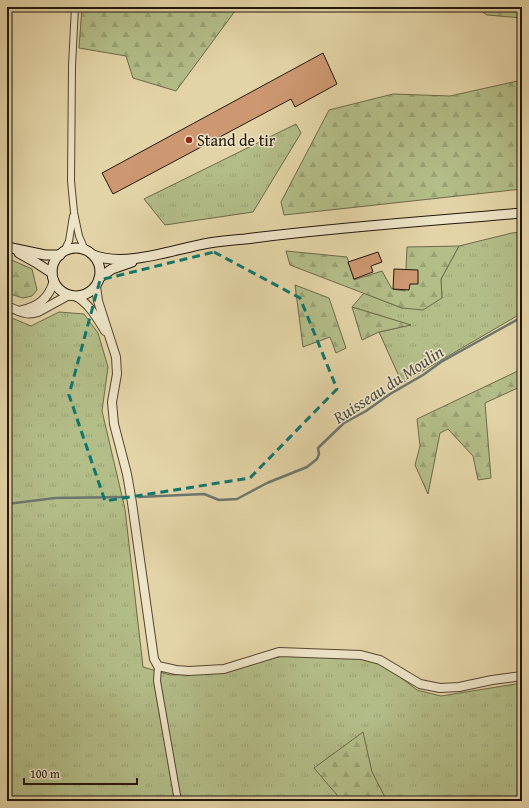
<svg xmlns="http://www.w3.org/2000/svg" width="529" height="808" font-family="'Gentium Book Plus',serif">
	<style>
		.grass { fill: url(#grass-tufts); stroke: #6c6a48 }
		.forest { fill: url(#forest-firs); stroke: #6c6a48 }
		.lines { fill: none; stroke-linecap: round; stroke-linejoin: round }
		.stream { stroke: #6c766f; stroke-width: 2.5 }
		.building { fill: #cd9871; stroke: #241708 }
		.minor-casing { stroke: #544630; stroke-width: 8 }
		.tertiary-casing { stroke: #544630; stroke-width: 10 }
		.secondary-casing { stroke: #241708; stroke-width: 11 }
		.minor { stroke: #ede3c6; stroke-width: 6 }
		.tertiary { stroke: #ede3c6; stroke-width: 8 }
		.secondary { stroke: #ede3c6; stroke-width: 9 }
		.marked { fill: none; stroke: #0f766e; stroke-width: 3; stroke-dasharray: 8 5; stroke-linejoin: round }
		.poi-dot { fill: #8f2418; stroke: #ede3c6; stroke-width: 1.5 }
		.labels { text-anchor: middle; dominant-baseline: central; stroke-width: 3; stroke-linejoin: round; paint-order: stroke }
		.poi-label { font-size: 16px; fill: #241708; stroke: #ede3c6; text-anchor: start }
		.water-label { font-size: 17px; font-style: italic; fill: #4e4e44; stroke: #ede3c6 }
	</style>
	<defs>
		<pattern id="grass-tufts" width="24" height="20" patternUnits="userSpaceOnUse"><rect width="24" height="20" fill="#b3bd88"/><path d="M3 7l-1-3M5 7V3M7 7l1-3M15 17l-1-3M17 17v-4M19 17l1-3" fill="none" stroke="#9aa274"/></pattern>
		<pattern id="forest-firs" width="22" height="20" patternUnits="userSpaceOnUse"><rect width="22" height="20" fill="#b3bd88"/><path d="M5 1l3.5 6h-7zM16 11l3.5 6h-7z" fill="#9aa274"/></pattern>
	</defs>
	<rect width="100%" height="100%" fill="#e3d4a7"/>
	<filter id="stains"><feTurbulence type="fractalNoise" baseFrequency=".005" numOctaves="4"/><feColorMatrix values="0 0 0 0 .2 0 0 0 0 .09 0 0 0 0 .02 0 0 0 .5 -.17"/></filter>
	<radialGradient id="worn" r=".72"><stop offset=".6" stop-color="#630" stop-opacity="0"/><stop offset="1" stop-color="#630" stop-opacity=".3"/></radialGradient>
	<g class="grass">
		<polygon points="296,124 301,133 253,212 165,225 144,199"/>
		<polygon points="522,232 522,313 402,383 379,332 410,325 352,307 364,293 402,308 442,298 441,279 459,246 512,233"/>
		<polygon points="59,312 84,314 98,333 108,367 102,411 125,509 143,667 170,675 218,673 282,656 351,657 383,664 417,690 441,696 522,683 522,801 7,801 7,316 31,326"/>
	</g>
	<g class="forest">
		<polygon points="82,7 238,7 176,91 133,78 126,56 79,48"/>
		<polygon points="475,7 522,7 522,18 487,15"/>
		<polygon points="522,80 522,189 284,215 281,202 329,110 393,94 450,96"/>
		<polygon points="459,246 441,279 442,298 423,310 402,308 290,265 286,251 347,257 354,280 382,271 392,289 405,291 407,247"/>
		<polygon points="7,258 32,269 37,290 32,296 23,298 7,293"/>
		<polygon points="295,285 329,298 346,348 336,353 330,337 303,347"/>
		<polygon points="352,307 411,325 379,332 362,340"/>
		<polygon points="522,369 522,386 485,403 491,478 478,480 473,456 448,429 440,433 428,494 415,465 420,446 417,419"/>
		<polygon points="363,732 372,772 387,801 342,801 314,768"/>
	</g>
	<g class="lines">
		<g class="stream">
			<polyline points="139,497 204,494 219,500 237,499 267,483 307,467 317,459 319,454 318,448 344,423 366,411 390,394 423,375 441,362 522,317"/>
			<polyline points="7,504 55,498 126,497"/>
		</g>
	</g>
	<g class="building">
		<polygon points="323,53 337,84 295,107 291,99 113,194 102,173"/>
		<polygon points="378,252 382,262 371,266 373,272 354,279 348,262"/>
		<polygon points="394,269 418,270 418,284 410,284 409,290 393,289"/>
	</g>
	<g class="lines">
		<g class="minor-casing">
			<g id="minor">
				<polyline points="75,7 72,66 71,181 74,212 79,236 85,250"/>
				<polyline points="64,251 69,241 73,216"/>
				<polyline points="158,666 157,681 178,801"/>
			</g>
		</g>
		<g class="tertiary-casing">
			<g id="tertiary">
				<polyline points="96,286 98,301 116,357 117,374 112,402 114,424 127,474 132,503 154,659 158,666 176,670 189,671 224,669 279,652 361,655 380,660 420,684 440,688 459,687 492,680 522,676"/>
				<path d="M75 296C89 303 97 318 105 331"/>
				<path d="M7 306C19 311 26 316 38 312L69 295"/>
				<path d="M19 311C38 307 49 299 54 280"/>
			</g>
		</g>
		<g class="secondary-casing">
			<g id="secondary">
				<polyline points="7,247 45,255 60,255"/>
				<circle cx="76" cy="272" r="24"/>
				<polyline points="19,253 35,262 52,273"/>
				<path d="M93 255C126 268 174 249 209 243 221 241 233 240 245 239 337 227 430 221 522 213"/>
				<polyline points="99,278 112,269 132,262"/>
			</g>
		</g>
		<use href="#minor" class="minor"/>
		<use href="#tertiary" class="tertiary"/>
		<use href="#secondary" class="secondary"/>
	</g>
	<path class="marked" d="M214 252 300 298 337 389 250 478 105 501 69 395 100 280Z"/>
	<circle class="poi-dot" cx="189" cy="140" r="4"/>
	<g class="labels">
		<g class="poi-label">
			<text x="197" y="140">Stand de tir</text>
		</g>
		<g class="water-label">
			<text transform="translate(388 384) rotate(-33)">Ruisseau du Moulin</text>
		</g>
	</g>
	<rect width="529" height="808" fill="none" stroke="#e3d4a7" stroke-width="24"/>
	<rect x="8" y="8" width="513" height="792" fill="none" stroke="#241708" stroke-width="2"/>
	<rect x="12" y="12" width="505" height="784" fill="none" stroke="#241708"/>
	<path d="M24 778v6h113v-6" fill="none" stroke="#241708" stroke-width="2"/>
	<text x="30" y="778" font-size="12" fill="#241708" stroke="#ede3c6" stroke-width="3" paint-order="stroke">100 m</text>
	<rect width="100%" height="100%" filter="url(#stains)"/>
	<rect width="100%" height="100%" fill="url(#worn)"/>
</svg>
